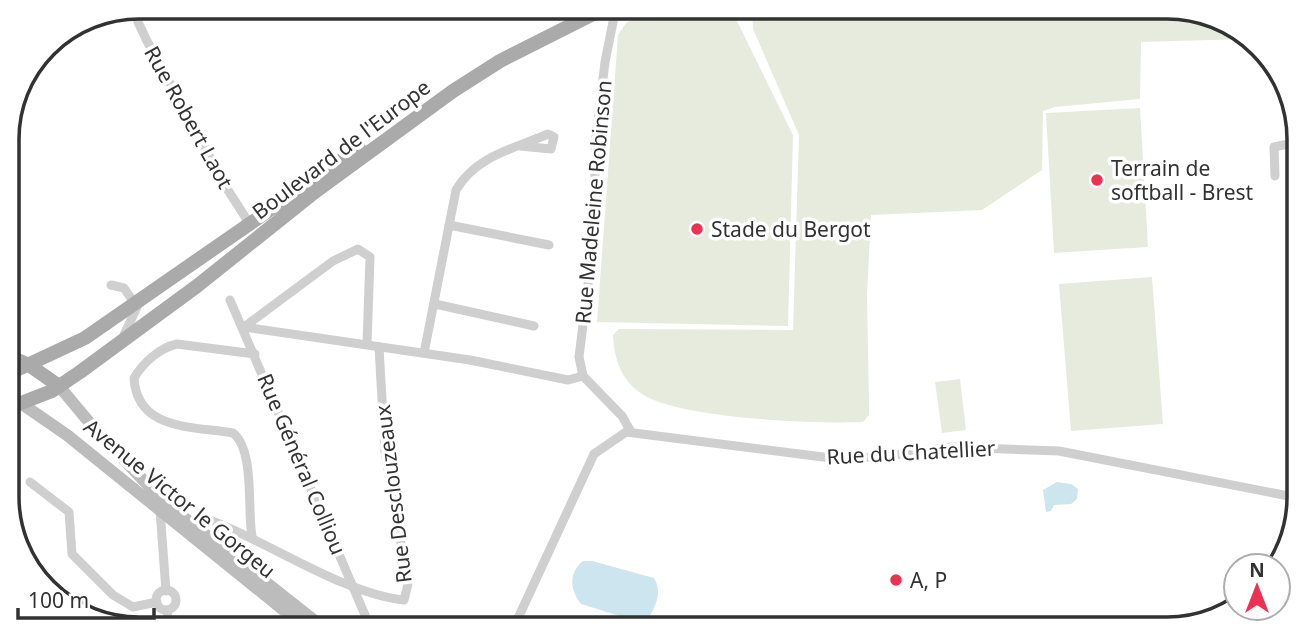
<svg xmlns="http://www.w3.org/2000/svg" width="1306" height="636" font-family="'Noto Sans',sans-serif">
	<style>
		.green { fill: #e6ebdd }
		.water { fill: #cce5ee }
		.lines { fill: none; stroke-linecap: round; stroke-linejoin: round }
		.street { stroke: #cfcfcf; stroke-width: 9 }
		.secondary { stroke: #bcbcbc; stroke-width: 12 }
		.primary { stroke: #aaa; stroke-width: 14 }
		.poi-dot { fill: #ec3153; stroke: #fff; stroke-width: 2.5 }
		.labels { text-anchor: middle; dominant-baseline: central; stroke-width: 7; stroke-linejoin: round; paint-order: stroke }
		.street-label { font-size: 21px; fill: #323232; stroke: #fff }
		.poi-label { font-size: 21px; fill: #323232; stroke: #fff; text-anchor: start }
		.rim { fill: none; stroke: #323232; stroke-width: 3.5 }
	</style>
	<rect width="100%" height="100%" fill="#fff"/>
	<g class="green">
		<polygon points="656,7 730,7 793,135 788,326 597,322 618,35 626,23"/>
		<path d="M752 7H1167L1225 20 1246 39 1141 42 1140 99 1055 107 1043 111 1042 170 982 210 871 215 867 295 869 405V415L863 422C816 424 674 419 639 392 620 378 614 357 613 335L619 329 793 330 799 135 753 29Z"/>
		<polygon points="1140,108 1148,247 1054,253 1046,113"/>
		<polygon points="1152,277 1163,424 1071,431 1059,284"/>
		<polygon points="960,379 966,430 942,433 935,382"/>
	</g>
	<g class="water">
		<polygon points="1057,482 1071,484 1078,489 1077,499 1071,504 1054,505 1051,511 1046,512 1043,490"/>
		<path d="M583 561H592L654 578C662 592 657 603 649 617L636 621 581 604C570 590 568 573 583 561Z"/>
	</g>
	<g class="lines">
		<g class="street">
			<polyline points="136,8 138,22 147,41 226,187 249,223"/>
			<polyline points="1275,176 1274,147 1298,142"/>
			<polyline points="449,225 549,245"/>
			<polyline points="111,285 124,288 137,307 124,335"/>
			<polyline points="230,300 371,629"/>
			<polyline points="435,304 534,326"/>
			<polyline points="244,327 470,360 568,380 583,376 622,416 631,432"/>
			<polyline points="244,327 333,261 358,249 370,257 367,344"/>
			<path d="M424 353 456 190C476 156 513 149 548 134L554 137 551 149 520 146"/>
			<polyline points="583,376 579,357 593,244 596,138 605,62 616,7"/>
			<polyline points="30,482 69,512 72,554 113,595 133,607 157,602"/>
			<polyline points="160,510 166,591"/>
			<path d="M212 521C271 543 344 594 404 600L408 584 385 452 379 347"/>
			<path d="M252 536C247 510 255 450 233 433 193 426 137 431 134 378 143 363 159 348 177 344L255 354"/>
			<circle cx="166" cy="600" r="10"/>
			<polyline points="167,610 169,629"/>
			<polyline points="513,629 594,454 626,432 831,458 879,457 952,447 1059,451 1299,498"/>
		</g>
		<g class="secondary">
			<polyline points="59,386 94,428 163,501 325,629"/>
			<polyline points="22,404 67,435 307,629"/>
		</g>
		<g class="primary">
			<polyline points="8,356 29,365 59,386"/>
			<polyline points="8,374 85,338 359,148"/>
			<polyline points="8,408 52,391 80,372 197,286 316,191 453,91 500,61 607,7"/>
		</g>
	</g>
	<g class="poi-dot">
		<circle cx="1097" cy="180" r="7"/>
		<circle cx="697" cy="229" r="7"/>
		<circle cx="896" cy="580" r="7"/>
	</g>
	<g class="labels">
		<g class="street-label">
			<text transform="translate(189 117) rotate(61)">Rue Robert Laot</text>
			<text transform="translate(341 149) rotate(-37)">Boulevard de l'Europe</text>
			<text transform="translate(593 202) rotate(-85)">Rue Madeleine Robinson</text>
			<text transform="translate(911 452) rotate(-3)">Rue du Chatellier</text>
			<text transform="translate(302 464) rotate(67)">Rue Général Colliou</text>
			<text transform="translate(393 494) rotate(-97)">Rue Desclouzeaux</text>
			<text transform="translate(180 498) rotate(39)">Avenue Victor le Gorgeu</text>
		</g>
		<g class="poi-label">
			<text x="1111" y="168">Terrain de<tspan x="1111" dy="24">softball - Brest</tspan></text>
			<text x="711" y="229">Stade du Bergot</text>
			<text x="910" y="580">A, P</text>
		</g>
	</g>
	<path d="M0 0H1306V636H0ZM139 19H1167A120 120 0 0 1 1287 139V497A120 120 0 0 1 1167 617H139A120 120 0 0 1 19 497V139A120 120 0 0 1 139 19Z" fill="#fff" fill-rule="evenodd"/>
	<path class="rim" d="M139 19H1167A120 120 0 0 1 1287 139V497A120 120 0 0 1 1167 617H139A120 120 0 0 1 19 497V139A120 120 0 0 1 139 19Z"/>
	<g transform="translate(1257 587)"><circle r="33" fill="#ffffff" stroke="#adadad" stroke-width="2"/>
	<path d="M0-5L12 26L0 18L-12 26Z" fill="#ec3153"/>
	<text y="-10" font-size="19" font-weight="bold" text-anchor="middle" fill="#323232">N</text>
	</g>
	<path d="M18 608v10h136v-10" fill="none" stroke="#323232" stroke-width="3.5"/>
	<text x="28" y="608" font-size="21" fill="#323232" stroke="#ffffff" stroke-width="5" paint-order="stroke">100 m</text>
</svg>
